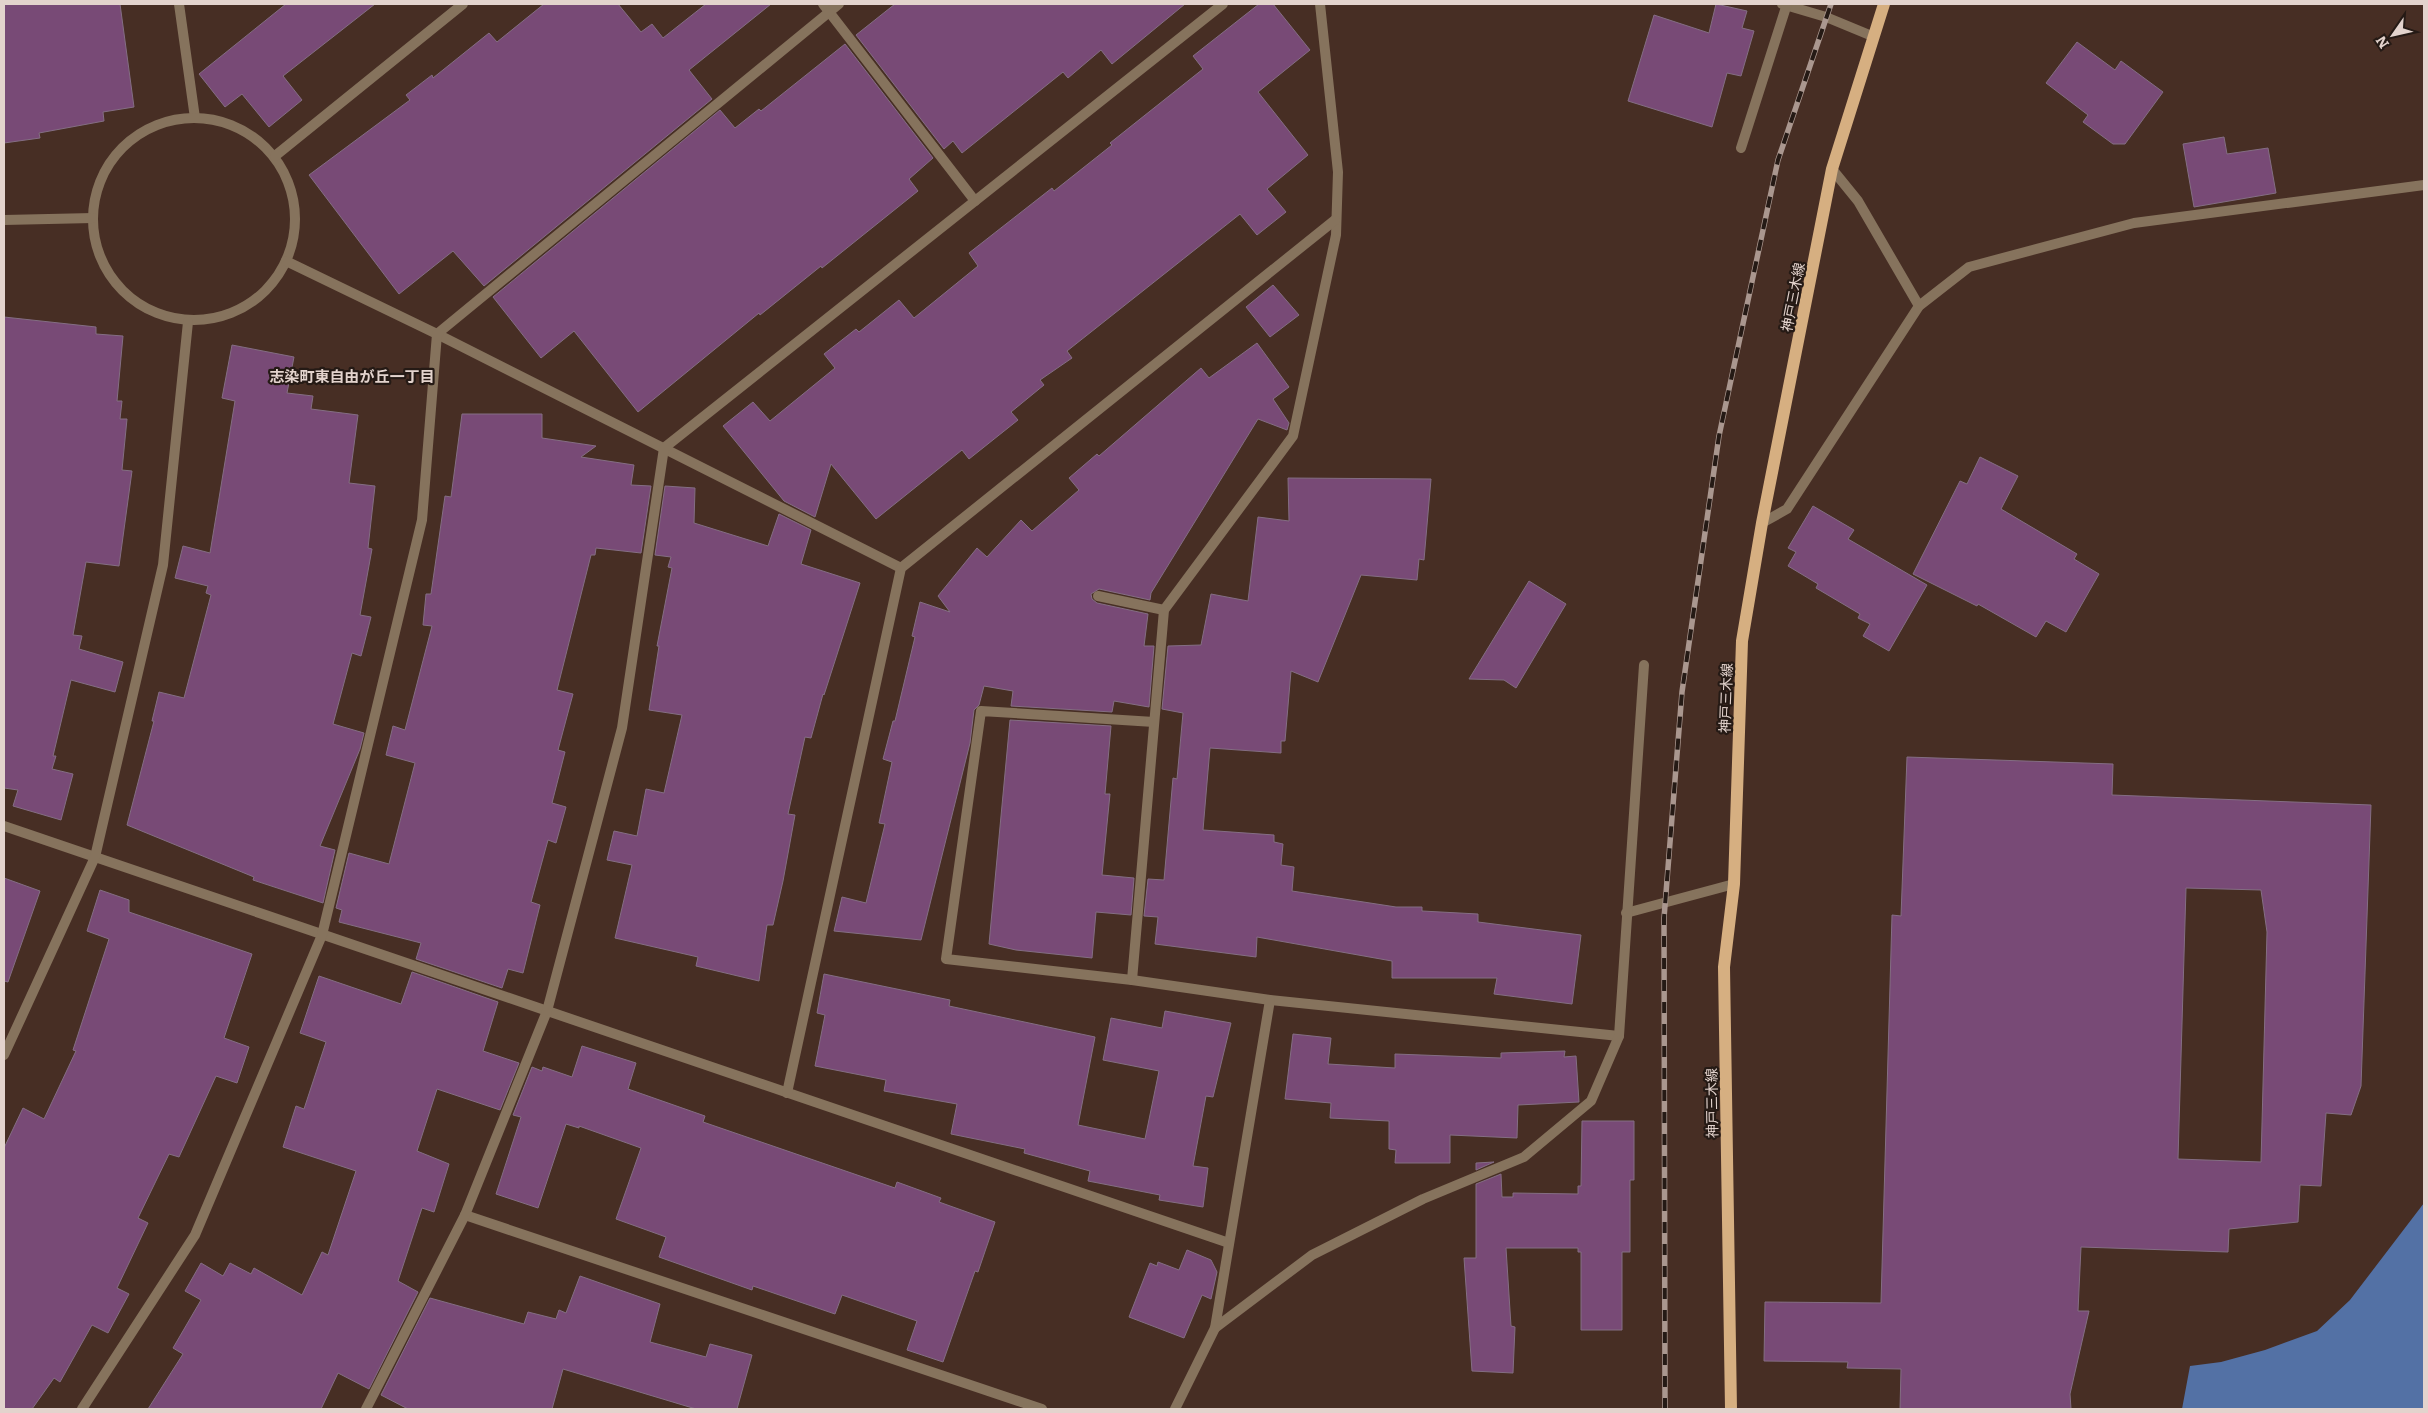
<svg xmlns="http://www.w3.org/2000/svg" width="2428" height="1413" font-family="Literata,'Noto Sans JP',serif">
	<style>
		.water { fill: #5371a5 }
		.building { fill: #784a76; stroke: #846e83; fill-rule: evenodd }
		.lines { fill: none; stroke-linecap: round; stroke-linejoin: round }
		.minor { stroke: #86735d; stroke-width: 10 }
		.primary { stroke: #d6af81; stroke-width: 12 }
		.rail-casing { stroke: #aa978f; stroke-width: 5.5 }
		.rail { stroke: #251a15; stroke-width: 4; stroke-dasharray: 11; stroke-linecap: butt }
		.labels { text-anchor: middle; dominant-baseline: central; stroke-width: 4.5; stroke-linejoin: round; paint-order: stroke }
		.street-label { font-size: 14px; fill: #e3d3cd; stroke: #251a15 }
		.neighbourhood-label { font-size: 15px; font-weight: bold; fill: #e3d3cd; stroke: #251a15 }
	</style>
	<rect width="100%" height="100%" fill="#472e24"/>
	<polygon class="water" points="2424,1203 2424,1409 2182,1409 2190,1366 2221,1362 2265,1350 2317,1331 2350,1300"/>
	<g class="building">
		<polygon points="4,4 120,4 134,107 103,112 104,121 39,133 40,138 4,143"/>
		<polygon points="286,4 375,4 283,76 302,100 269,127 242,94 225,107 199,74"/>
		<polygon points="544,4 618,4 641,32 652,24 663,38 706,4 771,4 689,70 712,99 484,286 453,251 399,294 309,175 410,100 406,95 432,75 433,78 489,33 497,42"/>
		<polygon points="895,4 1185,4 1112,64 1101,50 1068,78 1063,72 962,153 953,141 944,149 856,35"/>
		<polygon points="1259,4 1273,4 1310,50 1258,92 1308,155 1267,189 1286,212 1257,235 1240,214 1067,351 1072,358 1040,380 1044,385 1011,412 1018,420 969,459 962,450 876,519 831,464 815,517 784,501 723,426 753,402 770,421 835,368 824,354 856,329 859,332 899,300 914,318 978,266 969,253 1052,188 1054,191 1112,145 1110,143 1203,69 1193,56"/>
		<polygon points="1716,4 1747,11 1742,28 1754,31 1741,76 1727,73 1712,127 1628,101 1654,15 1709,33"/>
		<polygon points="2077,42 2115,70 2121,61 2163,92 2125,144 2113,144 2083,122 2088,115 2046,83"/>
		<polygon points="845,44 933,158 909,179 918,191 822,268 821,266 760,315 759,313 638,412 574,331 541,358 493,297 720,110 735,128 759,109 761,111"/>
		<polygon points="2224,137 2227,154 2268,148 2276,193 2194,207 2183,144"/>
		<polygon points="1273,285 1299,315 1270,337 1246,307"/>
		<polygon points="4,317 96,327 96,334 123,336 117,401 122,401 120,419 127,419 122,470 132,471 119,566 86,562 73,635 82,636 79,649 123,662 115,692 71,680 53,756 56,756 52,769 73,774 61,820 13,806 18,790 4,788"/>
		<polygon points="1257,343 1289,387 1273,399 1289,423 1287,430 1258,419 1151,593 1150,600 1099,589 1091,594 1092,599 1097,603 1148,614 1144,646 1154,646 1149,707 1114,701 1112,712 1011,706 1013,691 984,686 979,705 974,710 970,743 921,940 834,931 842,897 866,903 885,824 879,823 892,762 883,759 893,721 895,721 915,637 912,636 920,602 950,612 938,596 977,548 987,557 1021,520 1032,531 1079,490 1069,478 1097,454 1099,456 1201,368 1209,378"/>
		<polygon points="232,345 294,357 287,393 313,396 311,409 358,415 349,483 375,486 368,548 372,549 360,615 371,617 361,656 352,653 333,724 364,733 360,749 320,846 335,850 323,903 253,880 254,877 127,825 154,721 152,721 159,692 184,698 211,595 206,593 208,586 175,578 183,546 210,553 235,401 222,398"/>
		<polygon points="462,414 542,414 542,438 596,446 581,457 634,465 631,485 651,486 641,553 596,548 595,555 591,555 557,690 573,694 558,750 565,752 552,803 566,807 556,843 548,840 531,902 540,905 523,973 508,969 502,988 416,959 421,943 339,922 342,910 336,908 349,853 389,864 415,763 386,755 393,726 405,730 432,626 423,625 426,594 431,594 445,496 451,497"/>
		<polygon points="1980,457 2018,476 2001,509 2077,554 2074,559 2099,574 2066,632 2046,621 2036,637 1978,604 1977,606 1913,574 1960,481 1967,484"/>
		<polygon points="1288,478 1431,479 1424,560 1419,559 1417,580 1361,575 1318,682 1291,671 1285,741 1281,741 1281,753 1210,748 1203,830 1274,835 1274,842 1283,844 1281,865 1294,867 1292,891 1396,907 1422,907 1422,911 1478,914 1478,922 1581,935 1572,1004 1494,994 1497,978 1392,978 1392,961 1257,937 1256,957 1155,944 1158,917 1144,916 1148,879 1164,880 1173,778 1177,779 1183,713 1162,709 1168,646 1201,645 1211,594 1248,601 1258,517 1289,521"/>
		<polygon points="665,486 695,488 694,523 768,546 779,514 811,530 801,564 860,583 824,695 823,694 811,738 805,737 788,814 795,815 783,881 773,925 767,925 759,981 696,966 698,957 615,938 632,865 607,860 614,831 637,836 646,789 664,793 682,715 649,710 659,646 657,646 672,568 668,567 671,557 655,555"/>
		<polygon points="1813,506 1854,530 1848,539 1927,585 1889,651 1863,636 1870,624 1858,618 1860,614 1816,588 1818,584 1788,566 1796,552 1788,548"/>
		<polygon points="1529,581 1566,604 1516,688 1504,680 1469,679"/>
		<polygon points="1010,720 1111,726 1105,794 1110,794 1102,875 1134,878 1131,915 1096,912 1092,958 1016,950 989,944"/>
		<path d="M1907 757 2113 764 2112 795 2371 805 2361 1086 2351 1115 2326 1113 2321 1186 2300 1185 2298 1222 2229 1229 2228 1252 2081 1247 2078 1311H2089L2070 1394 2071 1409H1900L1901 1369 1847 1368 1848 1362 1764 1361 1765 1302 1881 1303 1892 915 1901 916ZM2186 888 2261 890 2267 932 2261 1162 2178 1159Z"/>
		<polygon points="4,878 40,891 8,982 4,981"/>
		<polygon points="100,890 129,900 129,912 252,954 224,1038 249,1047 237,1083 216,1076 179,1157 169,1154 138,1218 148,1223 117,1288 129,1294 108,1333 92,1325 60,1382 54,1378 32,1409 4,1409 4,1148 23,1108 44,1119 76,1051 73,1050 109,939 87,931"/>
		<polygon points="412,972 498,1002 483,1051 519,1063 500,1110 437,1089 417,1151 449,1164 434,1212 422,1208 398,1281 418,1292 369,1389 338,1373 321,1409 148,1409 183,1354 173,1348 201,1300 185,1291 201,1263 223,1276 230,1263 251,1274 254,1268 302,1295 322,1252 328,1255 356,1171 283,1147 296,1106 304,1109 326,1042 300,1033 319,976 401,1004"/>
		<polygon points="824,974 950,1000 949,1006 1095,1037 1078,1125 1145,1139 1159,1071 1103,1060 1111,1018 1162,1028 1165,1011 1231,1023 1213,1097 1206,1096 1193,1166 1208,1168 1203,1207 1159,1200 1160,1195 1088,1181 1090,1171 1024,1153 1025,1149 951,1134 957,1104 884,1091 886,1080 815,1066 825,1015 817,1013"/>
		<polygon points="1293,1034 1331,1038 1328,1064 1395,1068 1395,1054 1501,1058 1501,1053 1565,1051 1564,1057 1576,1056 1579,1102 1518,1105 1517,1138 1450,1135 1450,1163 1395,1163 1396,1150 1389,1149 1389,1121 1330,1118 1331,1103 1285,1099"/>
		<polygon points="582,1046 636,1063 628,1089 705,1116 703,1122 895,1188 897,1182 941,1198 939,1202 995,1222 978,1272 975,1271 943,1362 907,1350 917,1321 842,1295 835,1314 753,1286 752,1290 659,1257 666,1237 616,1219 641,1148 579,1126 579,1128 566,1124 538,1208 496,1194 521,1117 513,1115 532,1067 542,1071 543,1067 572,1077"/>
		<polygon points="1582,1121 1634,1121 1634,1180 1630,1180 1630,1252 1622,1252 1622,1330 1581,1330 1581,1252 1578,1252 1578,1248 1506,1248 1511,1326 1515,1327 1513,1373 1472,1371 1464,1258 1476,1258 1476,1184 1501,1174 1502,1197 1513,1197 1513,1193 1578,1194 1578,1186 1581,1186"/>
		<polygon points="1494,1162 1476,1170 1476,1163"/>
		<polygon points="1187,1250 1211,1260 1217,1272 1211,1299 1202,1295 1184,1338 1129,1317 1150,1263 1157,1266 1158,1262 1179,1270"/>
		<polygon points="580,1276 660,1304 650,1342 706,1357 710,1344 752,1355 737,1409 696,1409 563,1369 552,1409 408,1409 381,1395 430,1298 524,1324 528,1312 556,1319 559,1310 566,1313"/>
	</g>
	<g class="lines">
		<g class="minor">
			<polyline points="179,4 195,118"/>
			<polyline points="823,4 975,201"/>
			<polyline points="1782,4 1826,17 1872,36"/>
			<circle cx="194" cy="219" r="101"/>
			<polyline points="1741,148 1787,4"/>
			<polyline points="275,156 463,4"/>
			<polyline points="1832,169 1858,201 1919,306"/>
			<polyline points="4,220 93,218"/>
			<polyline points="286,261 437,334 901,568"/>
			<polyline points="1762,523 1787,509 1919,306 1969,267 2134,223 2424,185"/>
			<polyline points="1098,596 1164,610"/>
			<polyline points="1154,722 981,711 946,959 1132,980 1270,1000 1619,1036"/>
			<polyline points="4,826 1229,1243"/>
			<polyline points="1626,913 1734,884"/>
			<polyline points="1132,980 1164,610 1293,436 1336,235 1338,172 1320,4"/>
			<polyline points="4,1055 95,857 163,565 188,322"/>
			<polyline points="787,1093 901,568 1335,220"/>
			<polyline points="465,1215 1042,1409"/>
			<polyline points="1215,1328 1312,1255 1423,1199 1524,1157 1591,1101 1619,1036 1644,665"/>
			<polyline points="82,1409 195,1235 322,935 422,520 437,334 839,4"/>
			<polyline points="366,1409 465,1215 547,1011 622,728 664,448 1223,4"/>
			<polyline points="1175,1409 1215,1328 1270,1000"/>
		</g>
		<polyline class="primary" points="1731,1409 1724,967 1734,884 1742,641 1762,523 1832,169 1884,4"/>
		<g class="rail-casing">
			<polyline id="rail" points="1665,1409 1664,918 1682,692 1719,436 1778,160 1831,4"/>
		</g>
		<use href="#rail" class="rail"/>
	</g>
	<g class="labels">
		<g class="street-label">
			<text transform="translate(1792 297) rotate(-79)">神戸三木線</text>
			<text transform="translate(1725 698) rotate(-88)">神戸三木線</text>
			<text transform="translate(1711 1103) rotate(-91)">神戸三木線</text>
		</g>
		<g class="neighbourhood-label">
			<text x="352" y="375">志染町東自由が丘一丁目</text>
		</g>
	</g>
	<rect width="2428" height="1413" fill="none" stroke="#e3d3cd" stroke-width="10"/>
	<g transform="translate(2393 35) rotate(236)" stroke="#251a15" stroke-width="4" paint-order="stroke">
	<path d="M0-4L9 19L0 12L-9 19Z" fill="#e3d3cd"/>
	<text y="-8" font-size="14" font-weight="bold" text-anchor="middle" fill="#e3d3cd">N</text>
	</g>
</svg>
